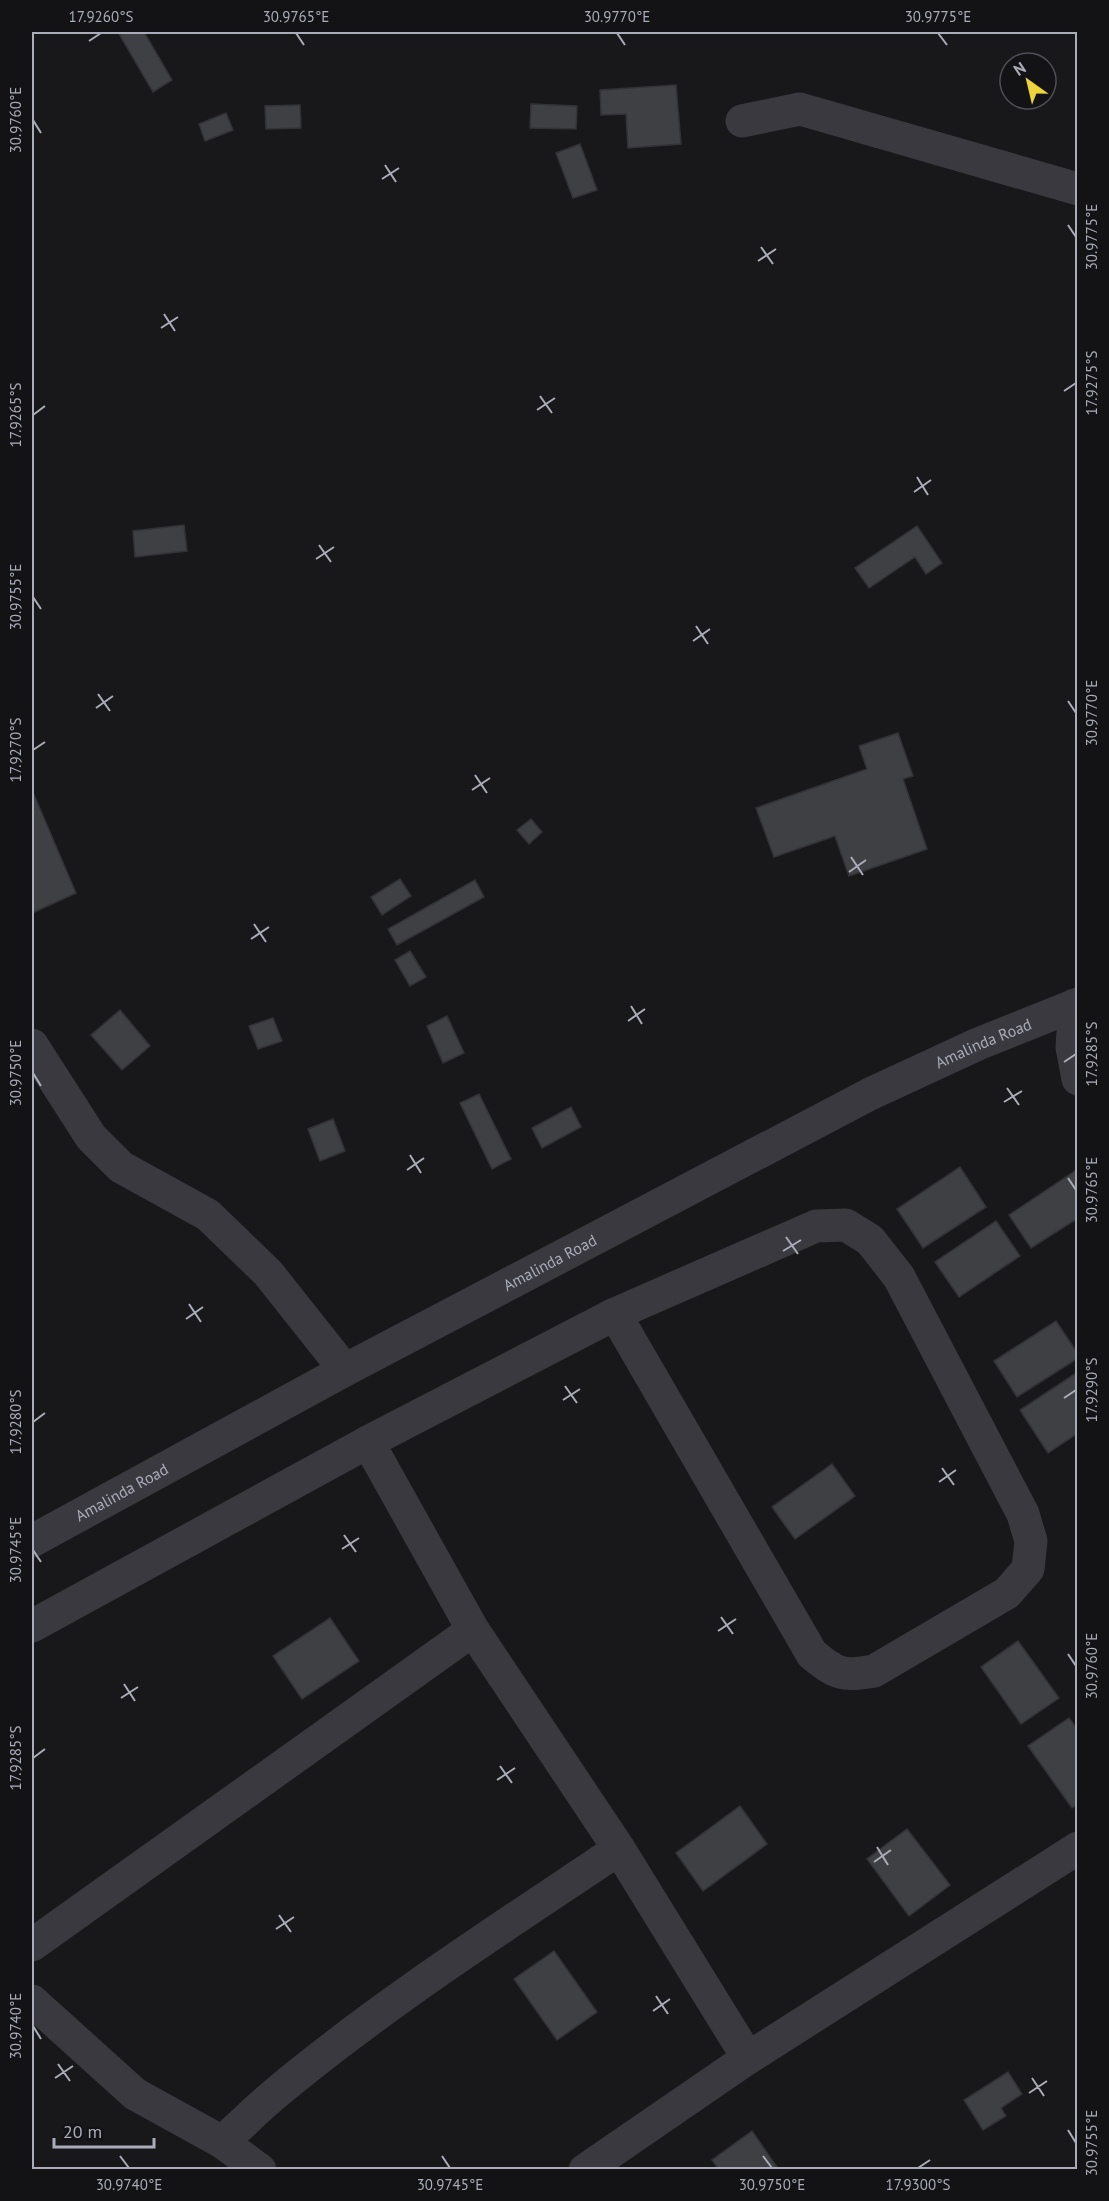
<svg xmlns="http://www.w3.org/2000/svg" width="1109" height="2201" font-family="'PT Sans',sans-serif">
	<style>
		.building { fill: #3f4044; stroke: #333236; stroke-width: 1.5 }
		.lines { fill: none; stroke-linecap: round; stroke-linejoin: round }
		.minor { stroke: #39393f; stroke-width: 33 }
		.ticks { fill: none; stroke: #aaacb9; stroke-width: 2 }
		.labels { text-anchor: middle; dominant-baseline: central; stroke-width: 5; stroke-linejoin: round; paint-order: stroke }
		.street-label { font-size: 16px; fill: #aaacb9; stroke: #131315 }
		.neatline { fill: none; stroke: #aaacb9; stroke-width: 2 }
		.ticks-label { font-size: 15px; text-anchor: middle; fill: #aaacb9 }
	</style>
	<rect width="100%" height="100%" fill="#18181a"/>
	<g class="building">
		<polygon points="118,32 144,32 172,80 153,92"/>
		<polygon points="676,85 681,144 628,148 626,114 601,115 600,90"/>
		<polygon points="531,104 577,106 576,129 530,128"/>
		<polygon points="300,105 301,128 266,129 265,106"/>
		<polygon points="226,113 233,130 205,141 199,124"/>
		<polygon points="580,144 597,190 573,198 556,153"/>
		<polygon points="184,525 187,551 135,557 133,531"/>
		<polygon points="917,526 942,563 926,574 915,557 869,588 855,568"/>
		<polygon points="898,733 913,776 903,779 927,849 849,876 835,836 774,857 756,808 867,769 859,746"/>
		<polygon points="32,790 76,893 32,913"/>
		<polygon points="531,819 542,832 529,844 517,830"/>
		<polygon points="400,879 411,896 382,915 371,897"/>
		<polygon points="475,880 484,897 397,945 388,929"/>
		<polygon points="410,951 426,977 410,986 395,960"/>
		<polygon points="120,1010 150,1046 122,1070 91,1035"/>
		<polygon points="447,1016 464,1053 443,1063 427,1026"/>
		<polygon points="273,1018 282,1041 258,1049 249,1026"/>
		<polygon points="479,1094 511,1159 492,1169 460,1103"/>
		<polygon points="571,1107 581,1127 542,1148 532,1128"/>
		<polygon points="333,1119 345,1151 320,1161 308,1129"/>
		<polygon points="960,1167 986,1207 923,1248 897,1209"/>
		<polygon points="1075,1171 1078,1174 1078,1218 1031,1248 1009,1215"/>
		<polygon points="996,1221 1020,1256 959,1297 935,1262"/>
		<polygon points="1056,1321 1078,1354 1078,1358 1017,1397 994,1361"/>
		<polygon points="1078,1372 1078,1433 1048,1453 1020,1410"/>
		<polygon points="832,1464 855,1496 795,1539 772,1507"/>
		<polygon points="330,1618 359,1661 302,1699 273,1656"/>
		<polygon points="1018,1641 1059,1698 1021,1724 981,1667"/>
		<polygon points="1069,1718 1078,1730 1078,1804 1072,1808 1028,1746"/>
		<polygon points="740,1806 767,1844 703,1891 676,1853"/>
		<polygon points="907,1829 950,1885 909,1916 867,1859"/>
		<polygon points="554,1951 597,2012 557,2040 514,1979"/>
		<polygon points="1008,2072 1022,2094 1001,2108 1006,2116 983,2130 964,2100"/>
		<polygon points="752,2131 779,2170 719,2170 712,2160"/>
	</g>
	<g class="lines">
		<g class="minor">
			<polyline points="742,121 800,109 1078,189"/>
			<polyline points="1075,1005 1072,1047 1078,1079"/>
			<polyline points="32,1045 91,1137 121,1167 208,1215 268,1273 345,1370"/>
			<polyline points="368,1442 473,1630 619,1849 748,2058"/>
			<path id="s1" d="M32 1541 345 1370 870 1094 978 1044 1078 1004"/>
			<path d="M32 1626 368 1442 615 1314 816 1226 846 1225 870 1240 899 1277 1023 1514 1031 1541 1028 1569 1007 1593 874 1671C843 1677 836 1674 812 1654L615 1314"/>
			<polyline points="32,1945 473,1630"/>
			<polyline points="32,2001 135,2094 222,2142 260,2170"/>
			<path d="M222 2142C240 2126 257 2109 276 2093 384 2003 503 1927 619 1849"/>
			<polyline points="585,2170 748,2058 1078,1848"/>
		</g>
	</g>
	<path class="ticks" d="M296 33 304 45M617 33 625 45M938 33 947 45M89 41 101 33M33 120 41 133M385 165 396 182M382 179 399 168M1068 225 1076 237M761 247 773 264M758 261 776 249M164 314 175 331M161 328 178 317M1064 391 1076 383M540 396 552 413M537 410 555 398M33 415 45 406M917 477 928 495M914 492 931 480M319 545 331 562M316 559 334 547M33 597 41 609M696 626 708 644M693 641 710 629M98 694 110 711M1068 701 1076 713M96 708 113 696M33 750 45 742M475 775 487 793M472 790 490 778M851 857 863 875M849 872 866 860M254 924 266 942M251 939 269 927M631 1006 642 1024M628 1021 645 1009M1064 1062 1076 1054M33 1073 41 1086M1007 1088 1019 1105M1004 1102 1022 1091M410 1155 421 1173M407 1170 424 1158M1068 1178 1076 1190M786 1237 798 1254M783 1251 801 1240M189 1304 201 1322M186 1319 203 1307M565 1386 577 1403M1064 1398 1076 1390M563 1400 580 1389M33 1422 45 1413M942 1468 954 1485M939 1482 956 1470M344 1535 356 1552M342 1549 359 1538M33 1550 41 1562M721 1617 733 1634M718 1631 736 1619M1068 1654 1076 1666M124 1684 135 1701M121 1698 138 1687M33 1758 45 1749M500 1766 512 1783M497 1780 515 1768M877 1847 888 1865M874 1862 891 1850M279 1915 291 1932M276 1929 294 1917M656 1996 668 2014M653 2011 670 1999M33 2026 41 2039M58 2064 70 2081M55 2078 73 2066M1032 2078 1044 2096M1029 2093 1047 2081M1068 2130 1076 2143M120 2156 129 2168M442 2156 450 2168M763 2156 772 2168M918 2168 930 2160"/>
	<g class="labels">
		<g class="street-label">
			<text stroke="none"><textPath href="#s1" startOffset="1074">Amalinda Road</textPath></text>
			<text stroke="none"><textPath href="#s1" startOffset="588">Amalinda Road</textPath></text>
			<text stroke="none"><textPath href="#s1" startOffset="102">Amalinda Road</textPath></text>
		</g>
	</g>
	<rect width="1109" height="2201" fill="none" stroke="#131315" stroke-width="66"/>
	<g transform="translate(1028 81) rotate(326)"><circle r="28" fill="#131315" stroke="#4f5057" stroke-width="1.5"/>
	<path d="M0-4.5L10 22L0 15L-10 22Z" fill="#efd33b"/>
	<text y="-9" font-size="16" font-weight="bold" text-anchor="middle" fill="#aaacb9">N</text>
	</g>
	<path d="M54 2138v9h100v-9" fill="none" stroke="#aaacb9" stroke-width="3"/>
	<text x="63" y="2138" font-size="18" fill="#aaacb9" stroke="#131315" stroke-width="4.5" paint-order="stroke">20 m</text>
	<rect x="33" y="33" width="1043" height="2135" class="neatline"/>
	<g class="ticks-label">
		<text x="101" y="22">17.9260°S</text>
		<text x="296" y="22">30.9765°E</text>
		<text x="617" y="22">30.9770°E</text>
		<text x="938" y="22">30.9775°E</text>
		<text transform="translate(16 120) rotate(-90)" y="5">30.9760°E</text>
		<text transform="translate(1092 237) rotate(-90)" y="5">30.9775°E</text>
		<text transform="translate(1092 383) rotate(-90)" y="5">17.9275°S</text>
		<text transform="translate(16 415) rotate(-90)" y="5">17.9265°S</text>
		<text transform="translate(16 597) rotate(-90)" y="5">30.9755°E</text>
		<text transform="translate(1092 713) rotate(-90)" y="5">30.9770°E</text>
		<text transform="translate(16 750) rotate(-90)" y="5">17.9270°S</text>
		<text transform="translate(1092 1054) rotate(-90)" y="5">17.9285°S</text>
		<text transform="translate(16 1073) rotate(-90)" y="5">30.9750°E</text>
		<text transform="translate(1092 1190) rotate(-90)" y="5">30.9765°E</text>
		<text transform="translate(1092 1390) rotate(-90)" y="5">17.9290°S</text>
		<text transform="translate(16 1422) rotate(-90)" y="5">17.9280°S</text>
		<text transform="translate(16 1550) rotate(-90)" y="5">30.9745°E</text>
		<text transform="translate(1092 1666) rotate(-90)" y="5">30.9760°E</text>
		<text transform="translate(16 1758) rotate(-90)" y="5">17.9285°S</text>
		<text transform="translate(16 2026) rotate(-90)" y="5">30.9740°E</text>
		<text transform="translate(1092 2143) rotate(-90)" y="5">30.9755°E</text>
		<text x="129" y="2190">30.9740°E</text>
		<text x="450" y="2190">30.9745°E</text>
		<text x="772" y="2190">30.9750°E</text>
		<text x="918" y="2190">17.9300°S</text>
	</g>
</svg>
